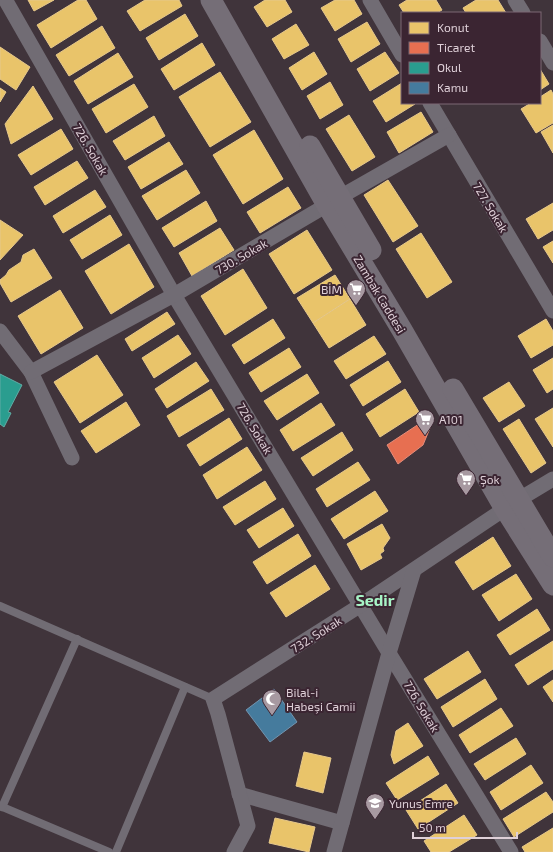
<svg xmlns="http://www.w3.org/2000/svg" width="553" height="852" font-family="'Exo 2',sans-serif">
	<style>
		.homes { fill: #e9c46a; stroke: #e6c88b }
		.shops { fill: #e76f51; stroke: #e58c7a }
		.schools { fill: #2a9d8f; stroke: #60aca5 }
		.public { fill: #457b9d; stroke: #7394af }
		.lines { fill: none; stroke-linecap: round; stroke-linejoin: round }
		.lane { stroke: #716c74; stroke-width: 8 }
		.street { stroke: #716c74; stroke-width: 15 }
		.secondary { stroke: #756e77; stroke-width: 21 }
		.labels { text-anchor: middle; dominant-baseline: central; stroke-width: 4; stroke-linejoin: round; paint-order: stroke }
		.street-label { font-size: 12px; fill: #dfd0d8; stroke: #3b2532 }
		.poi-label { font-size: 12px; fill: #dfd0d8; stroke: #3b2532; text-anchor: start }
		.district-label { font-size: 16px; font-weight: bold; fill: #a7f4c6; stroke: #3b2532 }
	</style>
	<rect width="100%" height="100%" fill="#40343b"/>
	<g class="homes">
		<polygon points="28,0 54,0 34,11"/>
		<polygon points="78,0 86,0 97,19 51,48 37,25"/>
		<polygon points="145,0 179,0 182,6 140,31 127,11"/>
		<polygon points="265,0 285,0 292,12 267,27 254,7"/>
		<polygon points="335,0 354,0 362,14 335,31 321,8"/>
		<polygon points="407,0 436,0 442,10 437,13 404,13 399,5"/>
		<polygon points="476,0 498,0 506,13 466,13 463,8"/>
		<polygon points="185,14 198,36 159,60 146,38"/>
		<polygon points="367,22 380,44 351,62 338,39"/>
		<polygon points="296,24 309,45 284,59 272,39"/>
		<polygon points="102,26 115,48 69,76 56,55"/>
		<polygon points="202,43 215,65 174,90 161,69"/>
		<polygon points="0,47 30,67 16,90 0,79"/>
		<polygon points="314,52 327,74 302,90 289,68"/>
		<polygon points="385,52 399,73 370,91 357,69"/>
		<polygon points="118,53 133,77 88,104 74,81"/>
		<polygon points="540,69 549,84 540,90"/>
		<polygon points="220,72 251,122 210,147 179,97"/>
		<polygon points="330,82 343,105 320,119 307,96"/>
		<polygon points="402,83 402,103 415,104 386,122 373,101"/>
		<polygon points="134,84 148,107 106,133 92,109"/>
		<polygon points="33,86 53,119 11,144 5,124"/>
		<polygon points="0,88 6,92 0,102"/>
		<polygon points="551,90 553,94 553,123 536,133 521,109 531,103 540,103 540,97"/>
		<polygon points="421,112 433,132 399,153 387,132"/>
		<polygon points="349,115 375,157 352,171 326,129"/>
		<polygon points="154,116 165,136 125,160 113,141"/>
		<polygon points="553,125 553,153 541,132"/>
		<polygon points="61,129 73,149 31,175 18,155"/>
		<polygon points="254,130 283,179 243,204 213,155"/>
		<polygon points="169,142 183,164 141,189 128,167"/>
		<polygon points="77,161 88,178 45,205 34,187"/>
		<polygon points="186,170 200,193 157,220 142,196"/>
		<polygon points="388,180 418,226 393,242 364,195"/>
		<polygon points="288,187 301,208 260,233 247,212"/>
		<polygon points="95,190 106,207 63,233 53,216"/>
		<polygon points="206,201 217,221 174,247 162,228"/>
		<polygon points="553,203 553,230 538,239 526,219"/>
		<polygon points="110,215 122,235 82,259 70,240"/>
		<polygon points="0,220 23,235 0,260"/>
		<polygon points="220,228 234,250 192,276 179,253"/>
		<polygon points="307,230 332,270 294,294 269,254"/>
		<polygon points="421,233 452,282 427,298 396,249"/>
		<polygon points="553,241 553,263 543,247"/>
		<polygon points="129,244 154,287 111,314 85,271"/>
		<polygon points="34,249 52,278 11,302 0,283 0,280 6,275 9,270 21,262 23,255"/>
		<polygon points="243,269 267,308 225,335 201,296"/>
		<polygon points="335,275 350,299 313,323 297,298"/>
		<polygon points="60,290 83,328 41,354 18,316"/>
		<polygon points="350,299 366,325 329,348 313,323"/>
		<polygon points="167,312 175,324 132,351 125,339"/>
		<polygon points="273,319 285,338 244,364 232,345"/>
		<polygon points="546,319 553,331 553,345 531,358 518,336"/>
		<polygon points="178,335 191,354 154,378 142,358"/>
		<polygon points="374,336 386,354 346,379 334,361"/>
		<polygon points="289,348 301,367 261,392 249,373"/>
		<polygon points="97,355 123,395 80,423 54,382"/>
		<polygon points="553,358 553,389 547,393 533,370"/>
		<polygon points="388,361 401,382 363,406 350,385"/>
		<polygon points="196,362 209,381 167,408 155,389"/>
		<polygon points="307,374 319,393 277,420 264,401"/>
		<polygon points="509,382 525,406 499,422 483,398"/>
		<polygon points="211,389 224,410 179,437 167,416"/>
		<polygon points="405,389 419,412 380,437 366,414"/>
		<polygon points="126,402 140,425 96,453 81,431"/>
		<polygon points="321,403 335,425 293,451 280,430"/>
		<polygon points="553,408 553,447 535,419"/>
		<polygon points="229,418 242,439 200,466 187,445"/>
		<polygon points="519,419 546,463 531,473 503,429"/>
		<polygon points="342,432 353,450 313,476 301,458"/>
		<polygon points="247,447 262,470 217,499 203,475"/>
		<polygon points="358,462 370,480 327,507 316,489"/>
		<polygon points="265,481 276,499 235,525 223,507"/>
		<polygon points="375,491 388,511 344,539 331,519"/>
		<polygon points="283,508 294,526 259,548 247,530"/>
		<polygon points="382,524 390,538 383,548 384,551 380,554 382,558 361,570 347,544"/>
		<polygon points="298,534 311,556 267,584 253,562"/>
		<polygon points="493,537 511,566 473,590 455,562"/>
		<polygon points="315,565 330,589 286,617 270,593"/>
		<polygon points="516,574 532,599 499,621 482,595"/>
		<polygon points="537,609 550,630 510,655 497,635"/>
		<polygon points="553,641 553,669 528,685 515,665"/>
		<polygon points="468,651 481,672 437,699 424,679"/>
		<polygon points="485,679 497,699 453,727 441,707"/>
		<polygon points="553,680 553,702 543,687"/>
		<polygon points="501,708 513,726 470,753 459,735"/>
		<polygon points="408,723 423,746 394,764 391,755 396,731"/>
		<polygon points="516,738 526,754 485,780 474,764"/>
		<polygon points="304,752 331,758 323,793 296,786"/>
		<polygon points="428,756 439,774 397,800 386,783"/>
		<polygon points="531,765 543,783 501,810 490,792"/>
		<polygon points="446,784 458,803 418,829 406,810"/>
		<polygon points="546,792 553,802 553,812 514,837 503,819"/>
		<polygon points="464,815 477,835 449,852 431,852 424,841"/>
		<polygon points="275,818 315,827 309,852 269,843"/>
		<polygon points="553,828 553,852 525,852 522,847"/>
	</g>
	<polygon class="shops" points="425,420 430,428 423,445 398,464 387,445"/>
	<polygon class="schools" points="0,374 22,385 8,412 11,413 4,427 0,424"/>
	<polygon class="public" points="274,689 297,722 270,742 246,710"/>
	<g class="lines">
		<g class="lane">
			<polyline points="0,606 213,699"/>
			<polyline points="0,806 109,852"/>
			<polyline points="2,807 77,639"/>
			<polyline points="116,852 185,687"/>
		</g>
		<g class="street">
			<polyline points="370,0 402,55"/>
			<polyline points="515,0 523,13"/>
			<polyline points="6,1 174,295 389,653 511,852"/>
			<polyline points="540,41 553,63"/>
			<polyline points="430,103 553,311"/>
			<polyline points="0,331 31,372 72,458"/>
			<polyline points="31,372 174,295 327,205 340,197 449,135"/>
			<polyline points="239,794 342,823"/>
			<polyline points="234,852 248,826 218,714 213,699 361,605 518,500 553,479"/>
			<polyline points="334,852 389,653 414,570"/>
		</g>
		<g class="secondary">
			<polyline points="211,0 327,205 402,330 505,509 553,585"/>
			<polyline points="310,146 371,250"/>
			<polyline points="453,389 553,557"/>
		</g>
	</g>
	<defs>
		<g id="supermarket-pin" transform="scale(1)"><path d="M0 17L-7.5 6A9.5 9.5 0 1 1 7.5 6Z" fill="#a799a1" stroke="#3b2532"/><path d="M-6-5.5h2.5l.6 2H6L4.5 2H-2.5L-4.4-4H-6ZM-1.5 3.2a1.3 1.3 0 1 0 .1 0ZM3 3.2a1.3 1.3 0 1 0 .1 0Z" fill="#fff"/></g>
		<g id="mosque-pin" transform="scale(1)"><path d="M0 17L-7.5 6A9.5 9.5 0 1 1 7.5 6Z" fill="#a799a1" stroke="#3b2532"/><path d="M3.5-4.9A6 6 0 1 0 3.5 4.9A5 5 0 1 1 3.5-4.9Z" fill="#fff"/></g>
		<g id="school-pin" transform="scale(1)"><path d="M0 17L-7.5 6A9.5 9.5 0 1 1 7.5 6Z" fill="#a799a1" stroke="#3b2532"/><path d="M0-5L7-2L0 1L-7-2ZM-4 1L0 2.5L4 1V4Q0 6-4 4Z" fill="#fff"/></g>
	</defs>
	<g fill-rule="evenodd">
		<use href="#supermarket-pin" x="356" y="289"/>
		<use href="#supermarket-pin" x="425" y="419"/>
		<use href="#supermarket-pin" x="466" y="479"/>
		<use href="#mosque-pin" x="272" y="699"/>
		<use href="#school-pin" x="375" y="803"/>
	</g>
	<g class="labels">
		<g class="street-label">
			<text transform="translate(91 149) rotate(60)">726. Sokak</text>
			<text transform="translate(491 207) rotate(59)">727. Sokak</text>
			<text transform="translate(241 256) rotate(-30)">730. Sokak</text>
			<text transform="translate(380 294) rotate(59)">Zambak Caddesi</text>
			<text transform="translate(255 428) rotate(59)">726. Sokak</text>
			<text transform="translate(316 634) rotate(-32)">732. Sokak</text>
			<text transform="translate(422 706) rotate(59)">726. Sokak</text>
		</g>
		<g class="poi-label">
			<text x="342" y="289" text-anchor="end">BİM</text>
			<text x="439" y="419">A101</text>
			<text x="480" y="479">Şok</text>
			<text x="286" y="692">Bilal-i<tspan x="286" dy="14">Habeşi Camii</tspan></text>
			<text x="389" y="803">Yunus Emre</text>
		</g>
		<g class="district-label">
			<text x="375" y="599">Sedir</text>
		</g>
	</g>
	<rect x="401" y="12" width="140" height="92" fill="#3b2532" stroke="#7d6974"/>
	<rect x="409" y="22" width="20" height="12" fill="#e9c46a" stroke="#7d6974"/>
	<text x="437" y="32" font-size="12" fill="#dfd0d8">Konut</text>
	<rect x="409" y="42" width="20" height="12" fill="#e76f51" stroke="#7d6974"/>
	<text x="437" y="52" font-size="12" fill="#dfd0d8">Ticaret</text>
	<rect x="409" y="62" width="20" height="12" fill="#2a9d8f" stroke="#7d6974"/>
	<text x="437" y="72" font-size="12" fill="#dfd0d8">Okul</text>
	<rect x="409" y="82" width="20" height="12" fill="#457b9d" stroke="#7d6974"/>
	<text x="437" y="92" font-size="12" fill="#dfd0d8">Kamu</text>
	<path d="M413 832v6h104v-6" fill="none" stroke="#dfd0d8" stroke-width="2"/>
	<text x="419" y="832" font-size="12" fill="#dfd0d8" stroke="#3b2532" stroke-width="3" paint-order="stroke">50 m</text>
</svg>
